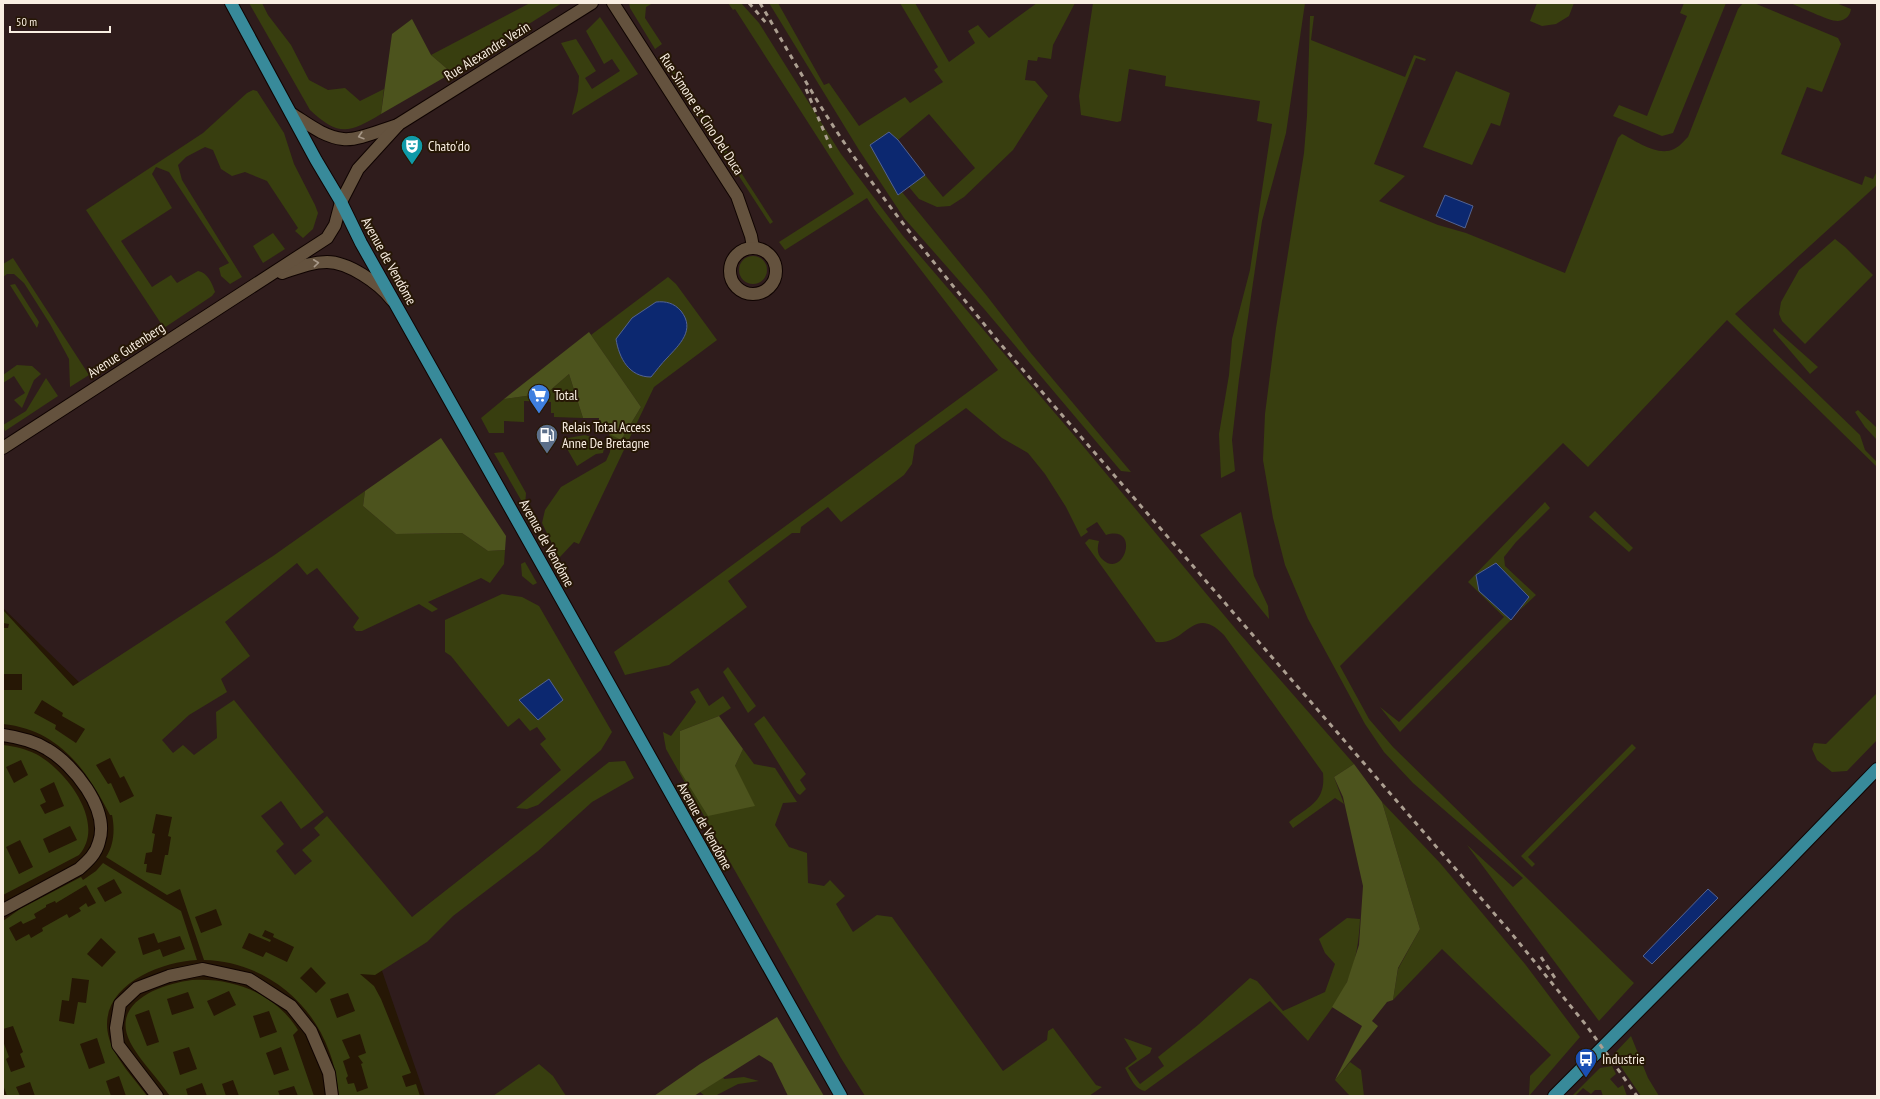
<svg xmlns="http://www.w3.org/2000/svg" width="1880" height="1099" font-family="'PT Sans Narrow',sans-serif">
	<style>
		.industrial { fill: #2f1c1c }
		.green { fill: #383e0f; fill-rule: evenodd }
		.forest { fill: #4c531d }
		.water { fill: #0c2870; stroke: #536392 }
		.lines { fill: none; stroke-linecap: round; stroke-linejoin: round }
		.street-casing { stroke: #0f0300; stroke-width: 14 }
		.secondary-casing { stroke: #0f0300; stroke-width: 14 }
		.primary-casing { stroke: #0f0300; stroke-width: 14 }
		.street { stroke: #64523e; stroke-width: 12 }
		.secondary { stroke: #64523e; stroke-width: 12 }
		.primary { stroke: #388a9a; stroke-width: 12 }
		.rail { stroke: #ac9f91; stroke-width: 3; stroke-dasharray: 5 5; stroke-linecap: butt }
		.oneway { stroke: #a79888 }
		.labels { text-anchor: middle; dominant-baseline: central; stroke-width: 4; stroke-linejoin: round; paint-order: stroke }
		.street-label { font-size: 14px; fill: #f9eee2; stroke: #261705 }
		.poi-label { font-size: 14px; fill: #f9eee2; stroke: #261705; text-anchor: start }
	</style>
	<rect width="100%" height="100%" fill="#261705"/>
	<polygon class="industrial" points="3,3 1877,3 1877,1096 425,1096 379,962 121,723 3,608"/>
	<g class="green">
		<path d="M249 3H262L268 15 291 45 309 80 328 90 345 88 360 101 384 89 381 114C349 133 339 137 310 110Z"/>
		<polygon points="530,3 562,3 452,73 431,55"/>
		<polygon points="629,3 653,3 646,7 645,18 662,44 655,49 630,8"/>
		<path d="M728 3H741L759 23 841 154 903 236 1078 440 1239 633 1354 764 1334 777 1344 804 1335 798 1293 828 1289 822C1309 806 1326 802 1323 773L1224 635C1193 603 1187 645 1156 642L1085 543 1089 539 1099 541C1097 548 1097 554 1102 559 1124 581 1141 524 1106 535L1097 522 1086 529 1088 532 1081 537 1066 507 1045 474 1028 453 1002 438 966 408 915 445 912 464 904 475 841 522 828 507 801 527 800 533H792L728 581 747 607 669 665 625 675 614 652 998 370 874 209 867 198 785 250 779 242 854 194 735 9 733 10Z"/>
		<polygon points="769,3 778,3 824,85 829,83 859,126 905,97 910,103 943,82 934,70 938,67 900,3 915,3 949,62 975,43 968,31 978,25 989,38 1037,3 1075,3 1053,45 1051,59 1038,57 1037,61 1028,60 1025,80 1035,81 1048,96 1013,150 964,197 950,206 937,207 919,199 909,187 925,175 943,197 975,168 929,114 898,140 889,132 899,195 902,192 987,296 1030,352 1131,472 1121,471 985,310 904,218 859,150"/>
		<polygon points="1093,3 1305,3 1286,133 1262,221 1239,379 1232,440 1235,471 1221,478 1219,434 1229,375 1232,339 1250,270 1272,124 1257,121 1260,101 1165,86 1166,76 1129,69 1121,121 1117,122 1081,115 1079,96"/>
		<polygon points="1537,3 1574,3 1569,16 1556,24 1542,26 1530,21"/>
		<polygon points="1684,3 1726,3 1673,133 1662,136 1613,116 1619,105 1647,116 1687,16 1680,13"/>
		<path d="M1743 3H1754L1838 38 1841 44 1822 92 1807 87 1781 154 1862 185 1865 176 1873 179 1877 171V185L1735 314 1860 435 1865 450 1877 462V467L1727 320 1588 467 1563 443 1340 666 1369 719 1393 747 1634 983 1599 1021 1467 845 1513 887 1523 878 1413 783 1384 752 1365 724 1308 619 1285 565 1273 518 1263 460 1265 414 1276 328 1304 153 1307 116 1310 16H1314L1311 40 1405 77 1414 55 1426 59 1425 61 1416 58 1374 164 1405 176 1379 201 1438 225 1466 233 1565 273 1618 138 1622 134C1636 141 1658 157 1674 149 1679 147 1684 141 1688 137L1738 9Z"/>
		<path d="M1790 3H1836L1851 9C1850 16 1846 20 1838 21 1831 22 1798 6 1790 3Z"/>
		<polygon points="600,17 638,74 572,115 578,91 579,76 561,43 576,39 596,71 585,78 592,89 620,71 612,59 604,64 586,31"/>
		<polygon points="672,66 773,222 770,224 669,68"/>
		<polygon points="1456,71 1510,93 1500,126 1491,123 1472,165 1423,147"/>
		<path d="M253 90 257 91 284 133 294 164 315 205 318 213 313 229 303 238 295 231 298 228 267 181 245 172 232 176 221 169 213 150 205 147 186 157 178 165 182 180 242 277 230 284 221 276 219 268 229 263 169 172 156 167 152 174 172 208 121 241 152 287 171 275 177 283 198 271C208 273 212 283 215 292L212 296 164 328 86 210 203 133 247 93Z"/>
		<polygon points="273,233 285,249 263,263 253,246"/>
		<polygon points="1835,239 1845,247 1873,275 1805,344 1782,321 1779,314 1781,302 1799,270"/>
		<circle cx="753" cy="270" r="14"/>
		<polygon points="13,258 89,375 70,387 69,359 50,324 24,283 14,274 7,274 3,277 3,264"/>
		<polygon points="668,277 676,284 717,340 654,387 579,544 574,542 559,558 542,523 545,510 561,487 606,461 610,452 611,442 609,433 621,440 641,407 591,335"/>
		<polygon points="15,284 39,322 37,328 10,285"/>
		<polygon points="1774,328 1818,367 1810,374 1773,331"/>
		<polygon points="17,365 32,366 41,374 34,380 22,408 14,400 25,393 14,376 3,383 3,375"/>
		<polygon points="569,374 583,418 554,417 554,413 551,413 551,402 524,401 524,422 504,421 504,433 489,433 481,418 504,399 547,393"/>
		<polygon points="46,378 58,396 5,431 3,425 26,411"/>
		<polygon points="1858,410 1877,428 1877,440 1865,427 1855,412"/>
		<polygon points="585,435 601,440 605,444 603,453 596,454 577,466 566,447 568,438"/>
		<polygon points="503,452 526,493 525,507 494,453"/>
		<path d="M365 491 363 506 396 534 462 533 488 551 505 550 504 564 490 583 481 578 428 602 438 609 432 612 419 604 362 631H356L353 627 359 618 317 568 307 575 297 563 225 622 250 656 221 679 227 692 189 715 162 740 173 753 183 745 194 755 217 738 216 712 234 700 324 812 301 829 281 801 261 816 284 844 276 851 295 875 312 861 302 850 320 835 314 828 327 816 412 917 609 762 625 761 634 778 592 802 538 851 453 916 427 942 375 975 360 974 374 986 381 999 411 1073 402 1076 406 1087 416 1084 420 1096H339C337 1081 335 1066 329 1051 310 998 260 961 204 960L180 889 167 895 106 857C114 845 115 829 112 815H110C86 769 59 730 3 724V690H22V674H3V628H8L9 624 3 623V610L73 686 273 556ZM42 700 63 713 62 716 85 729 76 743 55 729 56 725 34 713ZM110 758 120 778 124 776 134 796 120 803 111 783 108 784 96 765ZM156 814 172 817 168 836 171 837 168 855H165L161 875 146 872 147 864H144L146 853 152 852 155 834 152 833ZM216 909 222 925 201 933 195 917ZM265 930 274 934 273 937 294 947 287 962 266 952 263 957 242 948 249 933 270 942 271 940 262 936ZM311 967 326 983 316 993 300 978ZM348 993 355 1011 337 1018 330 999ZM360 1034 366 1053 358 1056 363 1063 361 1064 368 1088 357 1092 354 1083 348 1084 346 1078 348 1076 343 1061 350 1058 342 1040Z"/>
		<polygon points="1545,502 1550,508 1516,542 1504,557 1505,566 1536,595 1520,610 1529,597 1496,563 1476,575 1479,591 1511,620 1400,732 1380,707 1399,722 1504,617 1468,582"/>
		<polygon points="1595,511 1633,548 1629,552 1589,517"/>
		<polygon points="1241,512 1254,576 1268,606 1269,619 1200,535"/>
		<polygon points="525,562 537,583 533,585 522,576 521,564"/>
		<polygon points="502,594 522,597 539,606 612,732 601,750 538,805 527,809 516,808 561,770 540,744 546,739 537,727 530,731 519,718 508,727 451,656 445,652 445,620"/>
		<polygon points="728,667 756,706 748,713 723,672"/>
		<polygon points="698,688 709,706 723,696 731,708 719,716 680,731 735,766 743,749 754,764 775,768 797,802 783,803 775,825 789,847 807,853 808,883 824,886 830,880 845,896 836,904 853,932 877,915 892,917 1003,1071 1047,1040 1048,1031 1053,1028 1096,1085 1102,1087 1089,1096 865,1096 841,1058 666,749 663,732 671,736 696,702 690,692"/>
		<polygon points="1877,693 1877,740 1847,771 1832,772 1817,760 1812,749 1814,743 1826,744"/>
		<polygon points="764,716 806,774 800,780 806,789 800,795 797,793 754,724"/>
		<polygon points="1632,744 1636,748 1528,857 1535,864 1532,867 1521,856"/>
		<path d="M3 745C14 746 26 749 36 754 66 770 107 823 79 855L3 895ZM21 760 28 775 14 783 6 767ZM54 782 64 806 45 814 40 805 46 802 40 789ZM70 826 77 840 49 853 43 839ZM20 840 33 867 19 874 6 847Z"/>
		<polygon points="1382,802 1440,863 1525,964 1580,1037 1529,1096 1530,1076 1551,1055 1442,949 1393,1000 1398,969 1420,929"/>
		<path d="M103 863 181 911 197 960C158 962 95 988 109 1038 115 1059 134 1078 147 1096H126L119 1076 106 1081 111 1096H35L30 1082 16 1087 20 1096H7L3 1085V1041L9 1057 6 1059 11 1072 25 1067 20 1054 23 1052 13 1026 3 1029V921L20 909 81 877 83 880 96 871ZM114 879 122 893 105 902 97 888ZM86 885 96 903 88 907 86 903 79 908 81 911 69 918 67 914 42 928 43 931 31 938 29 934 16 941 9 928 21 921 23 924 36 918 34 914 46 907V905L55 901 56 903ZM154 933 158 943 180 936 185 949 163 957 160 949 143 955 138 938ZM101 938 116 952 102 967 87 954ZM72 978 89 980 86 1003 78 1002 74 1024 59 1021 62 1000 69 1001ZM97 1038 105 1063 89 1069 80 1044Z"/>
		<path d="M1347 918 1360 919C1359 941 1356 962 1347 982 1338 1003 1321 1022 1308 1041L1270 1001 1145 1091C1134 1089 1130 1076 1125 1068L1137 1059 1124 1038 1152 1048 1150 1053 1128 1068 1140 1084 1164 1066 1158 1057 1198 1025 1250 978 1257 981 1283 1011 1325 992 1335 964 1325 953 1319 939Z"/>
		<path d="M192 980C233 977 276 994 298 1030L293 1035 314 1096H298L294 1086 278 1091 280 1096H239L233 1080 222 1084 226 1096H207L202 1083 186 1089 188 1096H170C159 1080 138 1058 130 1042 110 1002 161 984 192 980ZM229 991 236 1005 214 1016 207 1001ZM188 992 194 1008 172 1015 167 999ZM149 1010 159 1042 147 1046 135 1015ZM269 1011 277 1032 260 1038 253 1016ZM189 1047 197 1069 180 1075 173 1052ZM281 1047 289 1070 274 1075 266 1053Z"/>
		<polygon points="1631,1036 1648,1078 1659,1096 1641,1096 1613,1055"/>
		<polygon points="1350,1062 1361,1070 1364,1096 1350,1096 1335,1080"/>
		<polygon points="539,1064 553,1076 566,1096 493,1096"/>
		<polygon points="1612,1066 1616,1074 1610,1079 1618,1088 1623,1085 1627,1096 1603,1096 1601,1090 1595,1090 1591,1094 1583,1088 1575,1096 1572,1096 1600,1068"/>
		<polygon points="723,1077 724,1079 744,1077 759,1081 738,1084 715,1096 705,1096 700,1092"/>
	</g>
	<g class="forest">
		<polygon points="412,19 431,55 452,73 381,114 392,34"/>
		<polygon points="589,332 641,407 621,440 598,428 599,418 583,418 569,374 547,393 504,399"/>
		<polygon points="441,438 506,536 505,550 488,551 462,533 396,534 363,506 365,491"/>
		<polygon points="719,716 743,749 735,766 755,806 708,816 680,771 680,731"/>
		<polygon points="1354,764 1382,802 1420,929 1398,968 1393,1000 1387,1002 1372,1021 1378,1026 1335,1080 1362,1026 1332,1007 1347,982 1359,945 1363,886 1343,797 1334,777"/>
		<polygon points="777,1017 824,1096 788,1096 772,1063 759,1055 694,1096 654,1096 700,1064"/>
	</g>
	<g class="water">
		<polygon points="889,132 898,140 925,175 898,195 870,145"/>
		<polygon points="1445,195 1473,206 1465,228 1436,216"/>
		<path d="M656 302C666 301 674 303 681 311 696 330 679 345 667 358 661 364 656 371 651 377 629 377 619 358 616 339L632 318Z"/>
		<polygon points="1496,563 1529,597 1511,620 1479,591 1476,575"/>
		<polygon points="549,679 563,700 538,720 519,700"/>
		<polygon points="1708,889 1718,898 1652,964 1643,956"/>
	</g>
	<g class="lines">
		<g class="street-casing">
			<g id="street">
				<polyline points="613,3 737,196 751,236 753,247"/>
				<circle cx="753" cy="271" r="23"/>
				<path d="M3 735C17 737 34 741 47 749 73 764 110 809 99 842 96 854 88 861 79 869L3 910"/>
				<polyline points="157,1096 118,1045 116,1028 120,1004 137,988 169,976 203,969 249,979 291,1006 311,1031 329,1073 332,1096"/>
			</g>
		</g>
		<g class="secondary-casing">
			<g id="secondary">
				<path d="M292 114C308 124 324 137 343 139 358 141 383 129 398 125"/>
				<path d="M282 273C297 268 311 262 327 262 348 262 379 283 392 300"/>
				<polyline points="3,448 327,238 335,225 341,202 358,169 399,124 592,3"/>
			</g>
		</g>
		<g class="primary-casing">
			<g id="primary">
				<polyline points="231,3 316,160 341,202 361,243 841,1096"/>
				<polyline points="1554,1096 1779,870 1877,769"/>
			</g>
		</g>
		<use href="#street" class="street"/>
		<use href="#secondary" class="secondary"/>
		<use href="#primary" class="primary"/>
		<g class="rail">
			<polyline points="749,3 767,24"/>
			<path d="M760 3C789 52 817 104 850 151 895 217 947 278 997 340L1512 934 1586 1025 1637 1096"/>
			<polyline points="806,89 831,148"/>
			<polyline points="1541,957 1557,981"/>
		</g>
	</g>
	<defs><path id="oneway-chevron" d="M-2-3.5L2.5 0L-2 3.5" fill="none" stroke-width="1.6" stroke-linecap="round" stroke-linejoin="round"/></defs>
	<g class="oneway">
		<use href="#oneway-chevron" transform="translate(361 136) rotate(163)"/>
		<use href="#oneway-chevron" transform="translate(316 263) rotate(-6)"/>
	</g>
	<defs>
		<g id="theatre-pin" transform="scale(1.15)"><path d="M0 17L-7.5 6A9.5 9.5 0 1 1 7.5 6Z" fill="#0f9aa8" stroke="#261705"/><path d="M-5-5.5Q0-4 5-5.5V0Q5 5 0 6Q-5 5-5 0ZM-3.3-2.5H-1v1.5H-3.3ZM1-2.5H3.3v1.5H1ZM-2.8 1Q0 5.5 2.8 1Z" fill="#fff"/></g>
		<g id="supermarket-pin" transform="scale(1.15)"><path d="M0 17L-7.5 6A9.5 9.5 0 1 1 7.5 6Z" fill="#3f7fe0" stroke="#261705"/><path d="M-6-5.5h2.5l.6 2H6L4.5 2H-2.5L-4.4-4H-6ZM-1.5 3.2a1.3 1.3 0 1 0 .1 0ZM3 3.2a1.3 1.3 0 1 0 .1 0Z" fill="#fff"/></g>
		<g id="fuel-pin" transform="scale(1.15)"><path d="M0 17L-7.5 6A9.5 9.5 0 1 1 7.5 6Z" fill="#5c6f8a" stroke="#261705"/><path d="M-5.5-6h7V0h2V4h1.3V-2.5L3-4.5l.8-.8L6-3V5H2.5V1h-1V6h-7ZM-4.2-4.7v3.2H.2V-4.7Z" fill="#fff"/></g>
		<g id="bus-pin" transform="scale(1.15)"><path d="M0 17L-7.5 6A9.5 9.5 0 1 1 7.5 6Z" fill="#1a4fb4" stroke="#261705"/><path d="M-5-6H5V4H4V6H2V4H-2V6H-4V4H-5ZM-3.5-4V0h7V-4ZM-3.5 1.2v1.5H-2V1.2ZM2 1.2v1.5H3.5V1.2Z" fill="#fff"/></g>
	</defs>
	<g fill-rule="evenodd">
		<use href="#theatre-pin" x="412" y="146"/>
		<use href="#supermarket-pin" x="539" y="395"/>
		<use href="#fuel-pin" x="547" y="435"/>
		<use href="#bus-pin" x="1586" y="1059"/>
	</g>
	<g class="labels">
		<g class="street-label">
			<text transform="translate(487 51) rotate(-32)">Rue Alexandre Vezin</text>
			<text transform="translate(702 114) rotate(57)">Rue Simone et Cino Del Duca</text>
			<text transform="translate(389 261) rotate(61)">Avenue de Vendôme</text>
			<text transform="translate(126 350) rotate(-33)">Avenue Gutenberg</text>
			<text transform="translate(547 543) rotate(61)">Avenue de Vendôme</text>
			<text transform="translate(705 826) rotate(61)">Avenue de Vendôme</text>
		</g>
		<g class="poi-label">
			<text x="428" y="146">Chato'do</text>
			<text x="554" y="395">Total</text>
			<text x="562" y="427">Relais Total Access<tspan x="562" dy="16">Anne De Bretagne</tspan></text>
			<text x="1602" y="1059">Industrie</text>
		</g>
	</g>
	<rect width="1880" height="1099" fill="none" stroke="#f9eee2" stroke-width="8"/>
	<path d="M10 26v6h100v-6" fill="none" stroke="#f9eee2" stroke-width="2"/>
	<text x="16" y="26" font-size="12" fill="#f9eee2" stroke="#261705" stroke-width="3" paint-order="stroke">50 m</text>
</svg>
